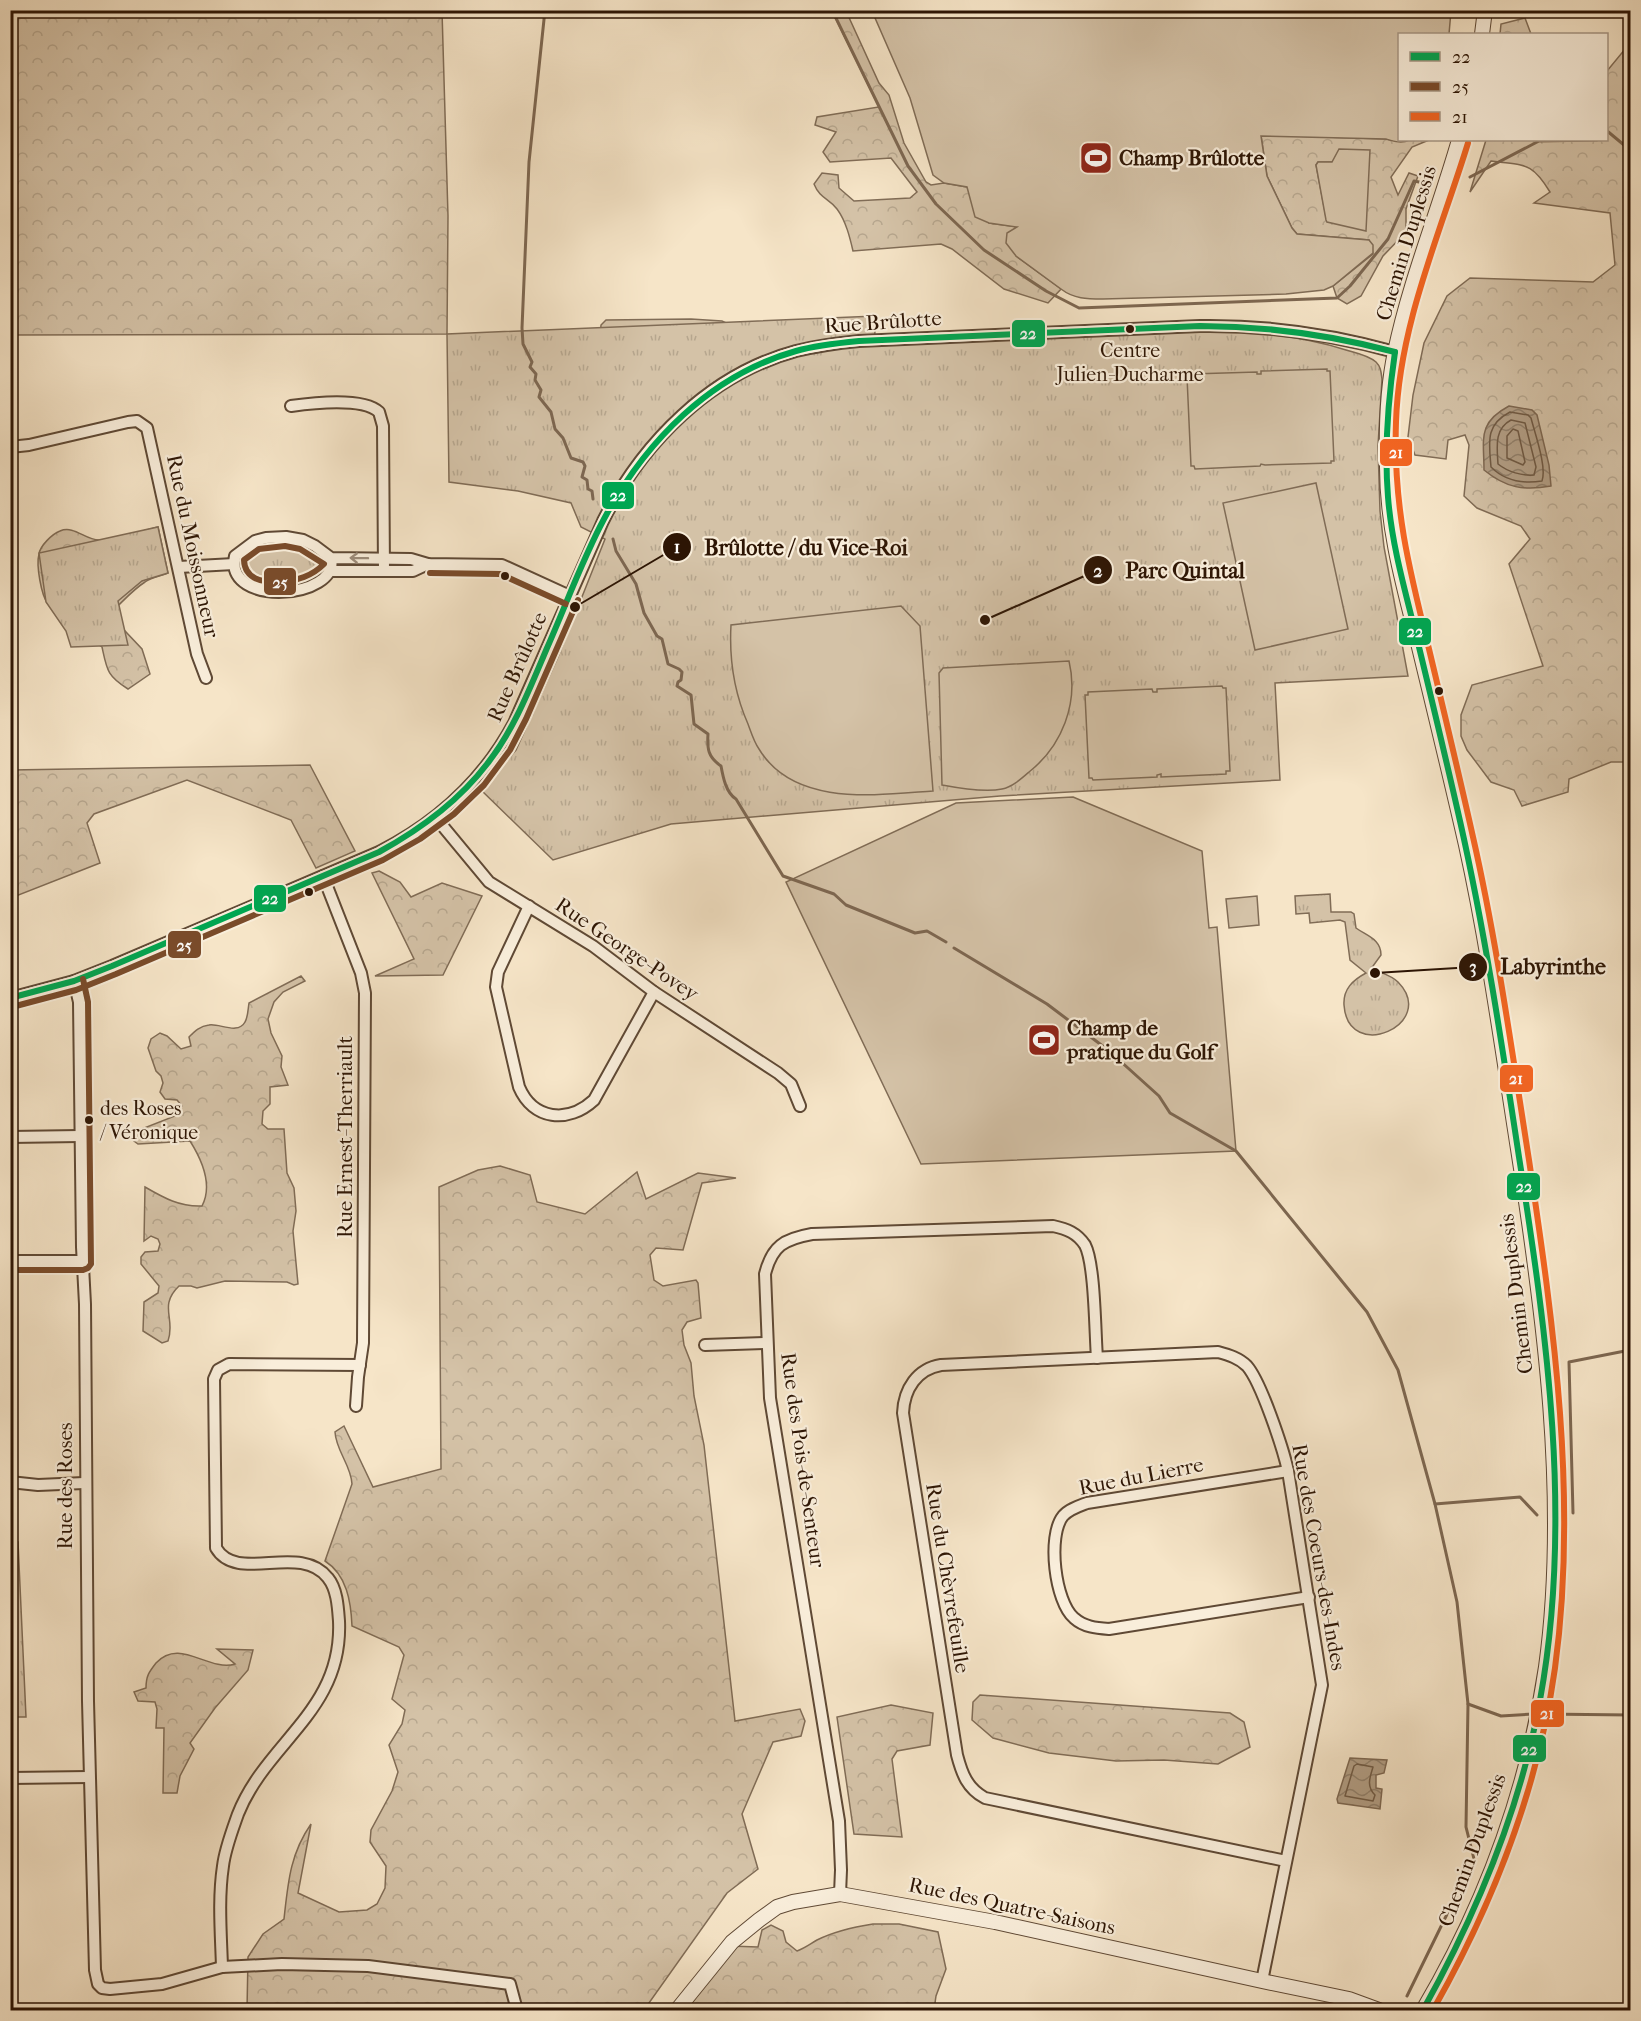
<svg xmlns="http://www.w3.org/2000/svg" width="1641" height="2021" font-family="'IM FELL French Canon',serif">
	<style>
		.forest { fill: url(#forest-crowns); stroke: #806c56; stroke-width: 1.5; fill-rule: evenodd }
		.park { fill: url(#park-tufts); stroke: #806c56; stroke-width: 1.5 }
		.garden { fill: #d4c2a7; stroke: #806c56; stroke-width: 1.5 }
		.water { fill: url(#water-waves); stroke: #7d6751; stroke-width: 1.5 }
		.lines { fill: none; stroke-linecap: round; stroke-linejoin: round }
		.shore { stroke: #705a44; stroke-width: 1.5 }
		.stream { stroke: #7d6751; stroke-width: 3 }
		.minor-casing { stroke: #5f4935; stroke-width: 14 }
		.tertiary-casing { stroke: #5f4935; stroke-width: 16 }
		.minor { stroke: #f9eedb; stroke-width: 10 }
		.tertiary { stroke: #f9eedb; stroke-width: 14 }
		.bus-1-casing { stroke: #f9eedb; stroke-width: 10 }
		.bus-2-casing { stroke: #f9eedb; stroke-width: 10 }
		.bus-3-casing { stroke: #f9eedb; stroke-width: 10 }
		.bus-1 { stroke: #00a651; stroke-width: 6 }
		.bus-2 { stroke: #7a4b2a; stroke-width: 6 }
		.bus-3 { stroke: #f26522; stroke-width: 6 }
		.oneway { stroke: #9d8c7a }
		.bus-dot { fill: #2d1504; stroke: #f9eedb; stroke-width: 2 }
		.labels { text-anchor: middle; dominant-baseline: central; stroke-width: 4.5; stroke-linejoin: round; paint-order: stroke }
		.bus-label { font-size: 20px; fill: #2d1504; stroke: #f9eedb }
		.poi-label { font-size: 21px; font-weight: bold; fill: #2d1504; stroke: #f9eedb; text-anchor: start }
		.street-label { font-size: 21px; fill: #2d1504; stroke: #f9eedb }
		.leader { fill: none; stroke: #2d1504; stroke-width: 2 }
		.callout-dot { fill: #2d1504; stroke: #f9eedb; stroke-width: 2 }
		.mark-label { font-size: 18px; text-anchor: middle; font-weight: bold; fill: #fff }
		.callout-label { font-size: 22px; text-anchor: middle; font-weight: bold; fill: #2d1504; stroke: #f9eedb; stroke-width: 4.5; stroke-linejoin: round; paint-order: stroke }
		.line-badge { stroke: #f9eedb; stroke-width: 2 }
		.badge-label { font-size: 16px; text-anchor: middle; font-weight: bold; fill: #fff }
	</style>
	<defs>
		<pattern id="forest-crowns" width="20" height="18" patternUnits="userSpaceOnUse" patternTransform="scale(1.5)"><rect width="20" height="18" fill="#d4c2a7"/><path d="M2 6a3 3 0 1 1 6 0M12 15a3 3 0 1 1 6 0" fill="none" stroke="#b6a68e"/></pattern>
		<pattern id="park-tufts" width="24" height="20" patternUnits="userSpaceOnUse" patternTransform="scale(1.5)"><rect width="24" height="20" fill="#d4c2a7"/><path d="M3 7l-1-3M5 7V3M7 7l1-3M15 17l-1-3M17 17v-4M19 17l1-3" fill="none" stroke="#b6a68e"/></pattern>
		<pattern id="water-waves" width="16" height="10" patternUnits="userSpaceOnUse" patternTransform="scale(1.5)"><rect width="16" height="10" fill="#b29e85"/><path d="M0 5q4-4 8 0t8 0" fill="none" stroke="#91806b"/></pattern>
	</defs>
	<rect width="100%" height="100%" fill="#f6e5c8"/>
	<filter id="stains"><feTurbulence type="fractalNoise" baseFrequency=".00333" numOctaves="4"/><feColorMatrix values="0 0 0 0 .2 0 0 0 0 .09 0 0 0 0 .02 0 0 0 .5 -.17"/></filter>
	<radialGradient id="worn" r=".72"><stop offset=".6" stop-color="#630" stop-opacity="0"/><stop offset="1" stop-color="#630" stop-opacity=".3"/></radialGradient>
	<g class="forest">
		<polygon points="10,11 442,11 448,216 447,334 11,335"/>
		<path d="M832 11H846L879 83 889 95 904 143 926 182 931 185 944 183 967 187 989 223 1018 227 1016 256 1061 289 1048 303 1004 289 952 249 941 244 853 251C850 238 846 221 837 209 829 198 820 199 814 184L822 173 838 175 839 188 854 201 910 198 917 192 891 158 830 162 823 152 836 132 815 125 817 117 879 107Z"/>
		<polygon points="1525,18 1531,34 1500,34 1501,24"/>
		<path d="M1630 43V762H1611L1569 779 1568 792 1522 806 1514 790 1491 782 1467 750 1461 736V715L1472 685 1543 666 1509 564 1530 539 1521 526 1477 508 1464 496 1469 445 1465 435 1448 440 1446 459 1415 455 1408 437 1413 395 1424 343 1447 296 1470 278 1593 282 1615 265 1610 213 1534 203 1550 192C1531 161 1525 166 1491 161L1470 192 1486 140H1606L1607 71Z"/>
		<path d="M1261 135 1386 139C1401 142 1414 140 1429 140L1412 147 1391 177 1398 195 1409 173 1418 176 1406 209V232L1383 256 1361 296 1347 304 1337 298 1333 286 1373 254 1369 240 1297 234 1292 228 1267 176ZM1318 162H1332L1327 222 1316 165Z"/>
		<polygon points="691,319 722,321 760,339 599,351 601,325 606,320"/>
		<path d="M158 527 168 573C161 576 152 577 145 582 131 591 122 603 109 614L142 649 150 674 128 689C107 676 107 670 102 647 83 634 63 622 48 604 41 595 36 565 39 554 40 546 52 534 60 531 74 525 85 540 99 540 118 540 140 531 158 527Z"/>
		<polygon points="310,765 355,851 316,868 291,820 187,780 94,814 87,823 100,863 11,898 11,770"/>
		<polygon points="379,871 400,882 411,897 442,883 482,896 443,975 375,976 414,959 372,873"/>
		<path d="M301 976 305 981 283 992 274 1002 268 1019 271 1033 282 1056 281 1067 288 1085 270 1087V1104L263 1111 262 1124 268 1129H284L287 1173 294 1188 296 1211 293 1231 298 1284 294 1285 287 1282 225 1281 197 1288 191 1286H179C158 1306 176 1319 168 1341L162 1343 143 1331 144 1302 158 1293 159 1286 141 1264V1257L145 1252 158 1251 160 1244 158 1239 151 1236 144 1241 145 1187C164 1198 180 1207 202 1206 213 1185 202 1160 190 1141L138 1144 130 1138 129 1134 175 1116 182 1106 177 1100 165 1099 160 1092 163 1083 161 1076 156 1071 148 1048 151 1039 160 1033 167 1036 181 1049 191 1046 189 1037C195 1031 200 1026 209 1025 219 1023 238 1035 245 1022 248 1017 248 1009 249 1003Z"/>
		<path d="M500 1166 530 1175 537 1202 585 1214 637 1172 646 1199 698 1173 736 1178 702 1183 683 1250 656 1248 650 1255 654 1280 663 1286 696 1280 698 1283 701 1318 687 1322 682 1330 684 1345 691 1363 694 1396 704 1445 735 1721 800 1709 805 1721 801 1736 773 1742 742 1814 758 1869 727 1893 644 2010H247L248 1957 263 1934 284 1919C288 1883 290 1854 311 1824L298 1893 339 1912 367 1910 377 1904 385 1888 386 1866 370 1842 371 1830 392 1791 398 1772 389 1745 402 1724 405 1710 392 1699 404 1655 399 1647 352 1626C351 1602 347 1575 325 1561L352 1484C351 1465 336 1451 335 1432L344 1426 373 1487 441 1469 439 1187 478 1170Z"/>
		<path d="M217 1649 253 1650 248 1670 215 1708 190 1743 194 1749 180 1776 177 1793H163L164 1728H156L157 1709 155 1702 138 1701 134 1692 146 1688C146 1676 149 1672 156 1663 180 1637 208 1672 235 1664Z"/>
		<polygon points="980,1695 1230,1713 1244,1722 1250,1747 1218,1764 1164,1760 1116,1761 1049,1753 993,1738 972,1720 973,1702"/>
		<polygon points="891,1705 933,1713 930,1745 897,1751 892,1759 902,1837 854,1834 837,1717"/>
		<path d="M873 1924H899L938 1932 946 1969 936 1996 934 2010H681L729 1946 758 1947 762 1930 771 1925 783 1931 786 1942 797 1951C805 1948 810 1944 817 1940 835 1931 854 1927 873 1924Z"/>
	</g>
	<g class="park">
		<path d="M876 316 874 346 1185 331C1240 331 1293 333 1346 350 1356 353 1368 355 1376 362 1381 367 1381 372 1382 379L1378 446 1380 511 1384 547 1408 676 1275 683 1280 780 1000 796 671 824 553 860 481 790 516 750 558 657 605 539 581 527 571 503 518 491 449 482 447 334Z"/>
		<polygon points="158,527 168,573 142,581 118,601 128,645 71,647 66,631 46,602 39,553"/>
		<path d="M275 541C292 543 311 544 322 558L321 573C306 588 267 593 249 580 245 577 242 572 239 569L240 557 255 546Z"/>
		<path d="M1330 894 1331 912H1351L1354 914 1356 928C1367 936 1381 939 1381 955L1373 966V969C1381 973 1391 975 1398 982 1439 1024 1348 1064 1344 1005 1343 989 1353 980 1366 973L1350 960 1345 922 1340 920 1310 923 1309 913 1296 914 1295 896Z"/>
		<polygon points="10,1542 18,1542 26,1717 11,1717"/>
	</g>
	<g class="garden">
		<path d="M872 11V10L1451 11 1449 34H1400V140H1409C1402 144 1393 141 1386 139L1261 136 1267 176 1292 228 1297 234 1369 240 1373 245V253L1333 286 1324 290 1286 294 1103 299C1087 299 1074 299 1061 289L1016 256 1006 243 1007 233 1017 227 989 223 975 217 967 187 944 183 933 175 910 98Z"/>
		<polygon points="1339,149 1370,150 1366,231 1327,222 1326,220 1316,165 1318,162 1332,162"/>
		<polygon points="1327,369 1327,371 1330,371 1334,461 1331,461 1331,463 1265,465 1261,464 1260,466 1195,469 1194,466 1191,466 1187,377 1191,377 1191,374 1257,372 1257,374 1261,374 1261,371"/>
		<polygon points="1316,483 1348,629 1255,650 1223,503"/>
		<path d="M901 606 920 626 933 791C876 795 794 807 759 749 754 742 751 732 748 724 734 692 729 660 731 625Z"/>
		<path d="M1069 661C1079 703 1062 746 1029 772 1021 779 1012 787 1002 789 987 792 958 788 942 785L939 673 943 668Z"/>
		<polygon points="1222,686 1223,688 1226,688 1230,771 1226,771 1226,774 1161,777 1161,774 1157,775 1157,777 1093,780 1092,778 1089,778 1085,695 1088,695 1088,692 1152,689 1153,692 1157,692 1157,689"/>
		<polygon points="1073,797 1202,851 1209,928 1217,927 1236,1151 921,1164 786,882 956,803"/>
		<polygon points="1257,896 1259,925 1229,928 1226,899"/>
	</g>
	<g class="water">
		<path d="M1509 406 1532 410 1537 415 1549 465 1551 486C1524 491 1506 488 1484 470 1484 439 1477 423 1509 406Z"/>
		<polygon points="1350,1758 1387,1760 1384,1773 1376,1775 1376,1788 1382,1789 1380,1809 1338,1803 1337,1799"/>
	</g>
	<g class="lines">
		<g class="shore">
			<path d="M1510 412 1528 415 1531 418C1535 434 1547 467 1542 481 1523 484 1505 481 1491 467 1489 442 1485 425 1510 412Z"/>
			<path d="M1511 420 1525 423 1536 467 1534 475C1522 476 1508 472 1498 464 1497 447 1494 429 1511 420Z"/>
			<polygon points="1513,429 1518,431 1525,462 1523,465 1507,458 1507,436"/>
			<path d="M1357 1764 1373 1767C1370 1777 1366 1786 1375 1795L1373 1801 1345 1796 1354 1766Z"/>
		</g>
		<g class="stream">
			<polyline points="545,10 529,162 522,328 523,344 532,362 530,367 536,374 535,380 541,390 539,397 551,412 555,429 563,438 571,458 583,462 585,466 582,477 587,480 588,489 592,491 593,499"/>
			<polyline points="832,10 908,166 936,204 984,250 1046,291 1079,308 1337,298 1350,286 1388,239 1414,181 1419,182"/>
			<polyline points="1606,130 1630,150"/>
			<polyline points="1470,177 1539,141 1597,140"/>
			<path d="M613 539 616 551 636 584 644 613 657 636 662 639 668 664 679 669 682 672 681 680 678 682 677 686 691 695 694 724 708 734C707 749 708 757 721 766 723 777 726 793 736 799L783 876 834 894 846 905 915 933 927 931 946 942"/>
			<polyline points="954,948 1047,1004 1108,1050 1159,1096 1170,1113 1236,1151 1367,1312 1398,1370 1435,1504 1457,1602 1468,1704 1466,1827 1474,1859 1407,1996"/>
			<polyline points="1435,1504 1520,1497 1537,1515"/>
			<polyline points="1573,1513 1569,1362 1630,1350"/>
			<polyline points="1468,1704 1501,1716 1533,1714"/>
			<polyline points="1542,1714 1630,1715"/>
		</g>
		<g class="minor-casing">
			<g id="minor">
				<path d="M291 406C312 403 363 397 379 412L383 426 384 571"/>
				<polyline points="10,447 29,445 128,422 137,421 147,428 197,654 206,678"/>
				<path d="M331 558C340 599 224 608 235 556L255 541 266 538 286 537 303 540 315 546 331 558 411 559 428 564 502 565 570 596"/>
				<polyline points="179,567 234,564"/>
				<polyline points="330,571 413,571 428,564"/>
				<polyline points="436,818 489,882 593,946 654,992 778,1073 791,1084 800,1106"/>
				<polyline points="323,876 361,973 365,993 363,1343 358,1377 356,1406"/>
				<path d="M529 906 498 972 496 987 519 1087C533 1120 568 1124 594 1100L654 992"/>
				<polyline points="74,981 79,1002 82,1247 85,1304 88,1701 95,1970 98,1984 102,1988 110,1989 162,1984 222,1967 282,1964 368,1966 510,1984 517,2010"/>
				<path d="M10 998 74 981 112 966 379 852C438 822 483 781 514 723L603 521C642 443 710 374 796 351 817 346 838 343 859 341L1200 326C1267 325 1331 334 1395 352"/>
				<polyline points="10,1137 80,1136"/>
				<polyline points="10,1261 82,1261"/>
				<polyline points="705,1345 767,1343"/>
				<path d="M1288 1471 1087 1503C1079 1506 1069 1509 1063 1516 1047 1536 1055 1602 1074 1618 1084 1627 1096 1628 1109 1629L1309 1597"/>
				<polyline points="10,1482 38,1485 84,1483"/>
				<polyline points="10,1778 89,1777"/>
				<path d="M840 1894 841 1870 839 1821 770 1398 765 1274C772 1246 784 1239 812 1234L1053 1226C1067 1229 1077 1233 1085 1245 1095 1264 1095 1333 1097 1358"/>
				<path d="M222 1967C221 1934 218 1899 223 1866 225 1849 232 1831 238 1814 267 1741 343 1711 339 1621 338 1607 337 1589 328 1578 300 1542 237 1584 216 1548L214 1379 218 1370 229 1364 360 1365"/>
				<path d="M1262 1981 1322 1685 1288 1471C1283 1448 1261 1382 1247 1366 1239 1358 1229 1355 1218 1352L941 1365C917 1369 904 1389 903 1413L957 1755C962 1774 967 1788 985 1798L1286 1861"/>
			</g>
		</g>
		<g class="tertiary-casing">
			<g id="tertiary">
				<polyline points="1482,34 1485,10"/>
				<polyline points="677,2010 732,1942 759,1920 777,1907 793,1902 840,1894 995,1922 1262,1981 1349,1999 1379,2010"/>
				<path d="M1423 2010C1485 1905 1528 1788 1546 1667 1569 1500 1544 1315 1518 1149 1502 1047 1488 945 1466 845 1451 779 1435 713 1419 647 1404 588 1387 529 1387 467 1386 429 1387 389 1395 352 1410 280 1439 210 1459 140"/>
			</g>
		</g>
		<use href="#minor" class="minor"/>
		<use href="#tertiary" class="tertiary"/>
		<g class="bus-1-casing">
			<g id="bus-1">
				<path d="M1395 352C1388 400 1384 448 1388 497 1392 548 1407 597 1419 647 1433 705 1447 763 1460 821 1485 932 1502 1045 1519 1157 1547 1335 1573 1521 1540 1700 1520 1811 1477 1913 1423 2010"/>
				<path d="M10 998 74 981 112 966 379 852C421 829 458 802 487 764 514 730 530 688 547 648 566 605 582 560 604 519 645 442 710 375 796 351 817 345 838 343 859 341L1200 326C1267 326 1331 335 1395 352"/>
			</g>
		</g>
		<g class="bus-2-casing">
			<g id="bus-2">
				<path d="M285 546 300 549 324 564C318 570 312 574 304 577 285 584 245 588 244 560L259 549Z"/>
				<polyline points="430,573 500,574 566,604"/>
				<polyline points="12,1007 76,990 116,974 383,860 420,839 454,814 484,785 510,750 526,719 578,600"/>
				<polyline points="10,1270 83,1270 88,1268 91,1264 88,1002 83,979"/>
			</g>
		</g>
		<g class="bus-3-casing">
			<path id="bus-3" d="M1433 2010C1493 1904 1538 1789 1555 1668 1578 1499 1554 1327 1529 1160 1512 1052 1497 943 1473 837 1459 774 1444 712 1429 649 1409 569 1393 505 1396 422 1399 325 1440 234 1468 143"/>
		</g>
		<use href="#bus-1" class="bus-1"/>
		<use href="#bus-2" class="bus-2"/>
		<use href="#bus-3" class="bus-3"/>
	</g>
	<defs><path id="oneway-shaft" d="M-6 0H5M1.5-3L5.5 0L1.5 3" fill="none" stroke-width="1.6" stroke-linecap="round" stroke-linejoin="round" transform="scale(1.5)"/></defs>
	<use class="oneway" href="#oneway-shaft" transform="translate(359 558) rotate(-179)"/>
	<defs>
		<g id="stadium-square" transform="scale(1.725)"><rect x="-9" y="-9" width="18" height="18" rx="4" fill="#8f2418" stroke="#f9eedb"/><path d="M0-5a6.5 5 0 1 0 0 10a6.5 5 0 1 0 0-10ZM-3.5-1.8h7v3.6h-7Z" fill="#fff"/></g>
	</defs>
	<g fill-rule="evenodd">
		<use href="#stadium-square" x="1096" y="158"/>
		<use href="#stadium-square" x="1044" y="1040"/>
	</g>
	<g class="bus-dot">
		<circle cx="1130" cy="329" r="5"/>
		<circle cx="505" cy="576" r="5"/>
		<circle cx="1439" cy="691" r="5"/>
		<circle cx="309" cy="892" r="5"/>
		<circle cx="89" cy="1120" r="5"/>
	</g>
	<g class="labels">
		<g class="bus-label">
			<text x="1130" y="350">Centre<tspan x="1130" dy="24">Julien-Ducharme</tspan></text>
			<text x="100" y="1108" text-anchor="start">des Roses<tspan x="100" dy="24">/ Véronique</tspan></text>
		</g>
		<g class="poi-label">
			<text x="1119" y="158">Champ Brûlotte</text>
			<text x="1067" y="1028">Champ de<tspan x="1067" dy="24">pratique du Golf</tspan></text>
		</g>
		<g class="street-label">
			<text transform="translate(1406 243) rotate(-73)">Chemin Duplessis</text>
			<text transform="translate(883 322) rotate(-4)">Rue Brûlotte</text>
			<text transform="translate(193 546) rotate(78)">Rue du Moissonneur</text>
			<text transform="translate(517 667) rotate(-66)">Rue Brûlotte</text>
			<text transform="translate(627 949) rotate(34)">Rue George-Povey</text>
			<text transform="translate(345 1137) rotate(-90)">Rue Ernest-Therriault</text>
			<text transform="translate(1516 1294) rotate(-97)">Chemin Duplessis</text>
			<text transform="translate(803 1460) rotate(82)">Rue des Pois-de-Senteur</text>
			<text transform="translate(1141 1476) rotate(-11)">Rue du Lierre</text>
			<text transform="translate(65 1486) rotate(-90)">Rue des Roses</text>
			<text transform="translate(1319 1557) rotate(80)">Rue des Coeurs-des-Indes</text>
			<text transform="translate(948 1578) rotate(81)">Rue du Chèvrefeuille</text>
			<text transform="translate(1472 1850) rotate(-70)">Chemin Duplessis</text>
			<text transform="translate(1012 1906) rotate(12)">Rue des Quatre-Saisons</text>
		</g>
	</g>
	<path class="leader" d="M575 607L677 547M985 620L1098 570M1375 973L1473 967"/>
	<g class="callout-dot">
		<circle cx="575" cy="607" r="6"/>
		<circle cx="985" cy="620" r="6"/>
		<circle cx="1375" cy="973" r="6"/>
		<circle cx="677" cy="547" r="15"/>
		<circle cx="1098" cy="570" r="15"/>
		<circle cx="1473" cy="967" r="15"/>
	</g>
	<g class="mark-label">
		<text x="677" y="553">1</text>
		<text x="1098" y="577">2</text>
		<text x="1473" y="973">3</text>
	</g>
	<g class="callout-label">
		<text x="806" y="555">Brûlotte / du Vice-Roi</text>
		<text x="1185" y="578">Parc Quintal</text>
		<text x="1553" y="974">Labyrinthe</text>
	</g>
	<g class="line-badge">
		<rect x="1011" y="319" width="35" height="29" rx="6" fill="#00a651"/>
		<rect x="1379" y="438" width="34" height="29" rx="6" fill="#f26522"/>
		<rect x="601" y="481" width="34" height="29" rx="6" fill="#00a651"/>
		<rect x="263" y="567" width="34" height="29" rx="6" fill="#7a4b2a"/>
		<rect x="1398" y="617" width="34" height="29" rx="6" fill="#00a651"/>
		<rect x="253" y="884" width="34" height="29" rx="6" fill="#00a651"/>
		<rect x="167" y="930" width="35" height="29" rx="6" fill="#7a4b2a"/>
		<rect x="1499" y="1064" width="35" height="29" rx="6" fill="#f26522"/>
		<rect x="1506" y="1172" width="35" height="29" rx="6" fill="#00a651"/>
		<rect x="1530" y="1699" width="35" height="29" rx="6" fill="#f26522"/>
		<rect x="1512" y="1734" width="35" height="29" rx="6" fill="#00a651"/>
	</g>
	<g class="badge-label">
		<text x="1028" y="339">22</text>
		<text x="1396" y="458">21</text>
		<text x="618" y="501">22</text>
		<text x="280" y="588">25</text>
		<text x="1415" y="637">22</text>
		<text x="270" y="904">22</text>
		<text x="184" y="951">25</text>
		<text x="1516" y="1084">21</text>
		<text x="1524" y="1192">22</text>
		<text x="1547" y="1719">21</text>
		<text x="1529" y="1755">22</text>
	</g>
	<rect width="1641" height="2021" fill="none" stroke="#f6e5c8" stroke-width="36"/>
	<rect x="12" y="12" width="1617" height="1997" fill="none" stroke="#2d1504" stroke-width="3"/>
	<rect x="18" y="18" width="1605" height="1985" fill="none" stroke="#2d1504" stroke-width="1.5"/>
	<rect x="1398" y="33" width="210" height="108" fill="#f9eedb" stroke="#a79785" stroke-width="1.5"/>
	<rect x="1410" y="52" width="30" height="9" fill="#00a651" stroke="#a79785" stroke-width="1.5"/>
	<text x="1452" y="63" font-size="18" fill="#2d1504">22</text>
	<rect x="1410" y="82" width="30" height="9" fill="#7a4b2a" stroke="#a79785" stroke-width="1.5"/>
	<text x="1452" y="93" font-size="18" fill="#2d1504">25</text>
	<rect x="1410" y="112" width="30" height="9" fill="#f26522" stroke="#a79785" stroke-width="1.5"/>
	<text x="1452" y="123" font-size="18" fill="#2d1504">21</text>
	<rect width="100%" height="100%" filter="url(#stains)"/>
	<rect width="100%" height="100%" fill="url(#worn)"/>
</svg>
